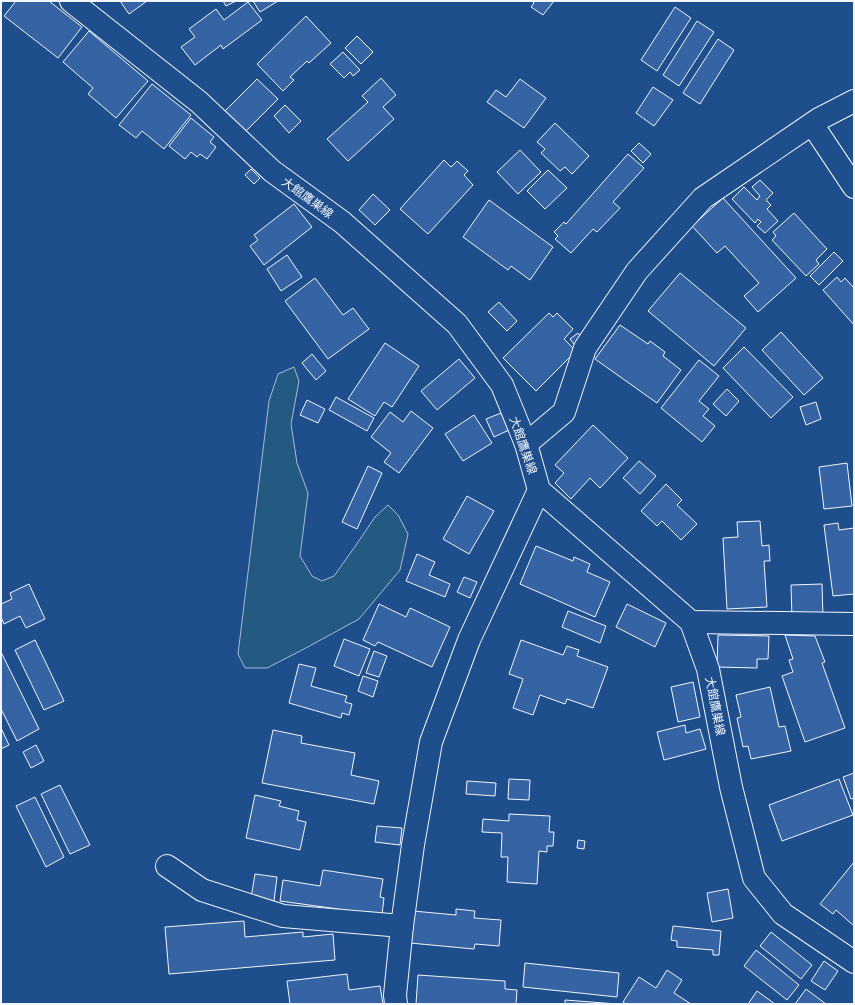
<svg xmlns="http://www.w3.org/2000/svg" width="855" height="1005" font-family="'Playfair Display','Noto Sans JP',serif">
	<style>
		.green { fill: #245a82; stroke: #a8bbd7 }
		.building { fill: #3563a3; stroke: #f2f6ff }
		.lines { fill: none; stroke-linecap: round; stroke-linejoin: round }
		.minor-casing { stroke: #f2f6ff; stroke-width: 24 }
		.secondary-casing { stroke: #f2f6ff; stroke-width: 24 }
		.minor { stroke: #1f4e8c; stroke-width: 22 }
		.secondary { stroke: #1f4e8c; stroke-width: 22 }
		.labels { text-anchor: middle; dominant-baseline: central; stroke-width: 3; stroke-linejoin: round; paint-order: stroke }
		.street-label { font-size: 12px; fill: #f2f6ff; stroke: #1f4e8c }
	</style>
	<rect width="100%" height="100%" fill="#1f4e8c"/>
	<polygon class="green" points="294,367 299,381 291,424 297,463 308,493 300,556 312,576 322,581 334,576 354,548 375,517 388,505 398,515 408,534 400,570 359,619 304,649 267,668 245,668 238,654 269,401 278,374"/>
	<g class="building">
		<polygon points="16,1 49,1 82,27 58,58 4,16"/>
		<polygon points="120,1 147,1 129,14"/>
		<polygon points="223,1 236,1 226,6"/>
		<polygon points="253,1 278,1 260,12"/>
		<polygon points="532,1 554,1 543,15 531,7 534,3"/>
		<polygon points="248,2 262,20 223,49 221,45 195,65 181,47 195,37 189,29 216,9 224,20"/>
		<polygon points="675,7 691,18 657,71 641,60"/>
		<polygon points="306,16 331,43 309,63 307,61 290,77 294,80 283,91 257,64"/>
		<polygon points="697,21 714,32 679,86 663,75"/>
		<polygon points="89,31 148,81 116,118 88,94 93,88 63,62"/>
		<polygon points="357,36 373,52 361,64 345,48"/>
		<polygon points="718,39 734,50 700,104 683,93"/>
		<polygon points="343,52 360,70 353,76 350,72 344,78 330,64"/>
		<polygon points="381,78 396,95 383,107 394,119 348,161 327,139 368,102 362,96"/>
		<polygon points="257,79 278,99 246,131 225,111"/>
		<polygon points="520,79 546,98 524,128 487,102 496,90 506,97"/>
		<polygon points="152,84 191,115 164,149 142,131 136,138 119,125"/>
		<polygon points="653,87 673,100 654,126 636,113"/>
		<polygon points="285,105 301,121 289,133 274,116"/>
		<polygon points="191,118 214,137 210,142 216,147 207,159 200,154 197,157 191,152 185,159 169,146"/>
		<polygon points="555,123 589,156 572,174 565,167 560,171 541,153 545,149 537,142"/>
		<polygon points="639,143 651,154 643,163 631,151"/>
		<polygon points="520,150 541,172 518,194 497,172"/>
		<polygon points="628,154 644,168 613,202 620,208 597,232 593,229 571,253 555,239 558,236 554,232 564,222 566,224"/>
		<polygon points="444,160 451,167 457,161 468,171 464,175 473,185 428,234 400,209"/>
		<polygon points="251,169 260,178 254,184 245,175"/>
		<polygon points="548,170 567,188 545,209 527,191"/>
		<polygon points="760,180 773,193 766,200 771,205 767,209 778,221 765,233 757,226 761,222 758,219 755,223 732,199 744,187 757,200 760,196 752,187"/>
		<polygon points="373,194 390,210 375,225 359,210"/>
		<polygon points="723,198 796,278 758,312 744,296 759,283 725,246 717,253 692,226"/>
		<polygon points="489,200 553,247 530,280 511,266 508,270 463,237"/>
		<polygon points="294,204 312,227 264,265 250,246 258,240 254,235"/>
		<polygon points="794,213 827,249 816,260 819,264 806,276 772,240 776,236 773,232"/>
		<polygon points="834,252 843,261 819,285 810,276"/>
		<polygon points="287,255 302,277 281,291 267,269"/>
		<polygon points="680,273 746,328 714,366 648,311"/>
		<polygon points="837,277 841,282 845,278 854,288 854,325 823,290"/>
		<polygon points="315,278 343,315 353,308 369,329 328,359 285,301"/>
		<polygon points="499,302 517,321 507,331 488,312"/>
		<polygon points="549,313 553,317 557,313 573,329 564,339 576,351 536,391 503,358"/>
		<polygon points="620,325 648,344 650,341 665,352 663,356 681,370 657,403 595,359"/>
		<polygon points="781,332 823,378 804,395 762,350"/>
		<polygon points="578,333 585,340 576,347 570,339"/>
		<polygon points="385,343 419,366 392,407 384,402 375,416 348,399"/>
		<polygon points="744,347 793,397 771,418 723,368"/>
		<polygon points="312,354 326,371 316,380 302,363"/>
		<polygon points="459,359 475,378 437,410 421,391"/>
		<polygon points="699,360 719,376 699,401 709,409 703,416 715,426 702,442 661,408"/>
		<polygon points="727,389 739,401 726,416 713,404"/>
		<polygon points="336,397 374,418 367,431 329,410"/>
		<polygon points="307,400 325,409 318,423 300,415"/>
		<polygon points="816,402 821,419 806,425 800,407"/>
		<polygon points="411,411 433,428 399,473 384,462 391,453 371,437 390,412 403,422"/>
		<polygon points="501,413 509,430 494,437 486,419"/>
		<polygon points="474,415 492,443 463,461 445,434"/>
		<polygon points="593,425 628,458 600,488 590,478 571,499 555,483 564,473 555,465"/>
		<polygon points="639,461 656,476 640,494 623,478"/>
		<polygon points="847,463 852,506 824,509 819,467"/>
		<polygon points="368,466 382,473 357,529 342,522"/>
		<polygon points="666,484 682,500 677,505 697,524 681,540 662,521 657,526 641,511"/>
		<polygon points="467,496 494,511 469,554 443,539"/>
		<polygon points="760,521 762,546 769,545 770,561 764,561 767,607 727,609 723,538 738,537 737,522"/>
		<polygon points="838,523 839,530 854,528 854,594 833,596 824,525"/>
		<polygon points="536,546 573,561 574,557 590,564 587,572 610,582 595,617 520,584"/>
		<polygon points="417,554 435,562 429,575 450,584 445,597 406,581"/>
		<polygon points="464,577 477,582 470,598 457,592"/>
		<polygon points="29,584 45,619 26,628 20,616 4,624 1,617 1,604 12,599 10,593"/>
		<polygon points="822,584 823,617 792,618 791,585"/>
		<polygon points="379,604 406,617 410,608 450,627 432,667 378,642 375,646 363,640"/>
		<polygon points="627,604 666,623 655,647 616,627"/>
		<polygon points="568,611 606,626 600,643 562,627"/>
		<polygon points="718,635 769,636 768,659 757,659 757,668 717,667"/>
		<polygon points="785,635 815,636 825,662 822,663 845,728 805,742 782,676 793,672 789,660 793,659"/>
		<polygon points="344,639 370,649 359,676 334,666"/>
		<polygon points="35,640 64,701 44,710 15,650"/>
		<polygon points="521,640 563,655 567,646 579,650 577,656 608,667 593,708 567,699 565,704 540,695 533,715 513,708 523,679 509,674"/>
		<polygon points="374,651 387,656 379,677 366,673"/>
		<polygon points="1,652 39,729 17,741 1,709"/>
		<polygon points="299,664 316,668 311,686 347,696 345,702 352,704 349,715 342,713 341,718 289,703"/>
		<polygon points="363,676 378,681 373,697 358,691"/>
		<polygon points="693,682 700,717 678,722 671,687"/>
		<polygon points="770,687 779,727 785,726 791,751 751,759 748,746 743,747 737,718 741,717 736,695"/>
		<polygon points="685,725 686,733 700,729 706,749 664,760 657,732"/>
		<polygon points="1,728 9,745 1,749"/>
		<polygon points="273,730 302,736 301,743 355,753 351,775 379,781 374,804 262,783"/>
		<polygon points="36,745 44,761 31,768 23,752"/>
		<polygon points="854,773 854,798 851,799 843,777"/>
		<polygon points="509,779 530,780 529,800 508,799"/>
		<polygon points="839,779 853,815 782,841 769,805"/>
		<polygon points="467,781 496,783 495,796 466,794"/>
		<polygon points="60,785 90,845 70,854 41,794"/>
		<polygon points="255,795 281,801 279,806 299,811 297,820 306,822 300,850 246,838"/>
		<polygon points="35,797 64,857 46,867 16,806"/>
		<polygon points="509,814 550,816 549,832 554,832 553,846 547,846 547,852 539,851 537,884 507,882 508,857 501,857 502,833 482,832 483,819 509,821"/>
		<polygon points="377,826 402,828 400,845 375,842"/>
		<polygon points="578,840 585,841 584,849 577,848"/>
		<polygon points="854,862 854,926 836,910 833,914 820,904"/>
		<polygon points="323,870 383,879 380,897 384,898 382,915 280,901 283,880 320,886"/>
		<polygon points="255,874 277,877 274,901 251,898"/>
		<polygon points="728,889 733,918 712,922 707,893"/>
		<polygon points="456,909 475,911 474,918 501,920 499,946 475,944 474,949 410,943 413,911 456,915"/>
		<polygon points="244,921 245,937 303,932 303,937 333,934 335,960 169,974 165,927"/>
		<polygon points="673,926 721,931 719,955 713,955 713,950 677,947 677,941 671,940"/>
		<polygon points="771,932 812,965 801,979 760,946"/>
		<polygon points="756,950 799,985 787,1000 744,966"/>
		<polygon points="824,961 838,971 825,990 811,981"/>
		<polygon points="525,963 619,973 617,997 523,987"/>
		<polygon points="667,970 682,980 674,993 691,1004 626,1004 623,1002 639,977 656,988"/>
		<polygon points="347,974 349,990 380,986 383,1004 290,1004 287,981"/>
		<polygon points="418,975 505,981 505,989 517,990 516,1004 416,1004"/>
		<polygon points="806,989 826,1004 795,1004"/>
		<polygon points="757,991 775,1004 748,1004"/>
		<polygon points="565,1000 617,1004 565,1004"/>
	</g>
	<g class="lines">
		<g class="minor-casing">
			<g id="minor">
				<polyline points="812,124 854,187"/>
				<polyline points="526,444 564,412 585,348 637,271 703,198 819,119 854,101"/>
				<polyline points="691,622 854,624"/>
				<polyline points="167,866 202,890 283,916 402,926"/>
				<polyline points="396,1004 395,995 402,926 413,845 431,742 469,640 539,490"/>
			</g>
		</g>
		<g class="secondary-casing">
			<polyline id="secondary" points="71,1 199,102 272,171 342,222 457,324 502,385 526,444 539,490 691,622 708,669 731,787 754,878 783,914 854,962"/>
		</g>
		<use href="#minor" class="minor"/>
		<use href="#secondary" class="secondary"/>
	</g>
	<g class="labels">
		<g class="street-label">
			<text transform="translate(308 197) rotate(36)">大館鷹巣線</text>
			<text transform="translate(524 445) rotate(71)">大館鷹巣線</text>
			<text transform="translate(716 706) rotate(79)">大館鷹巣線</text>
		</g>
	</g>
	<rect width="855" height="1005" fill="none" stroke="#f2f6ff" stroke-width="4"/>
</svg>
